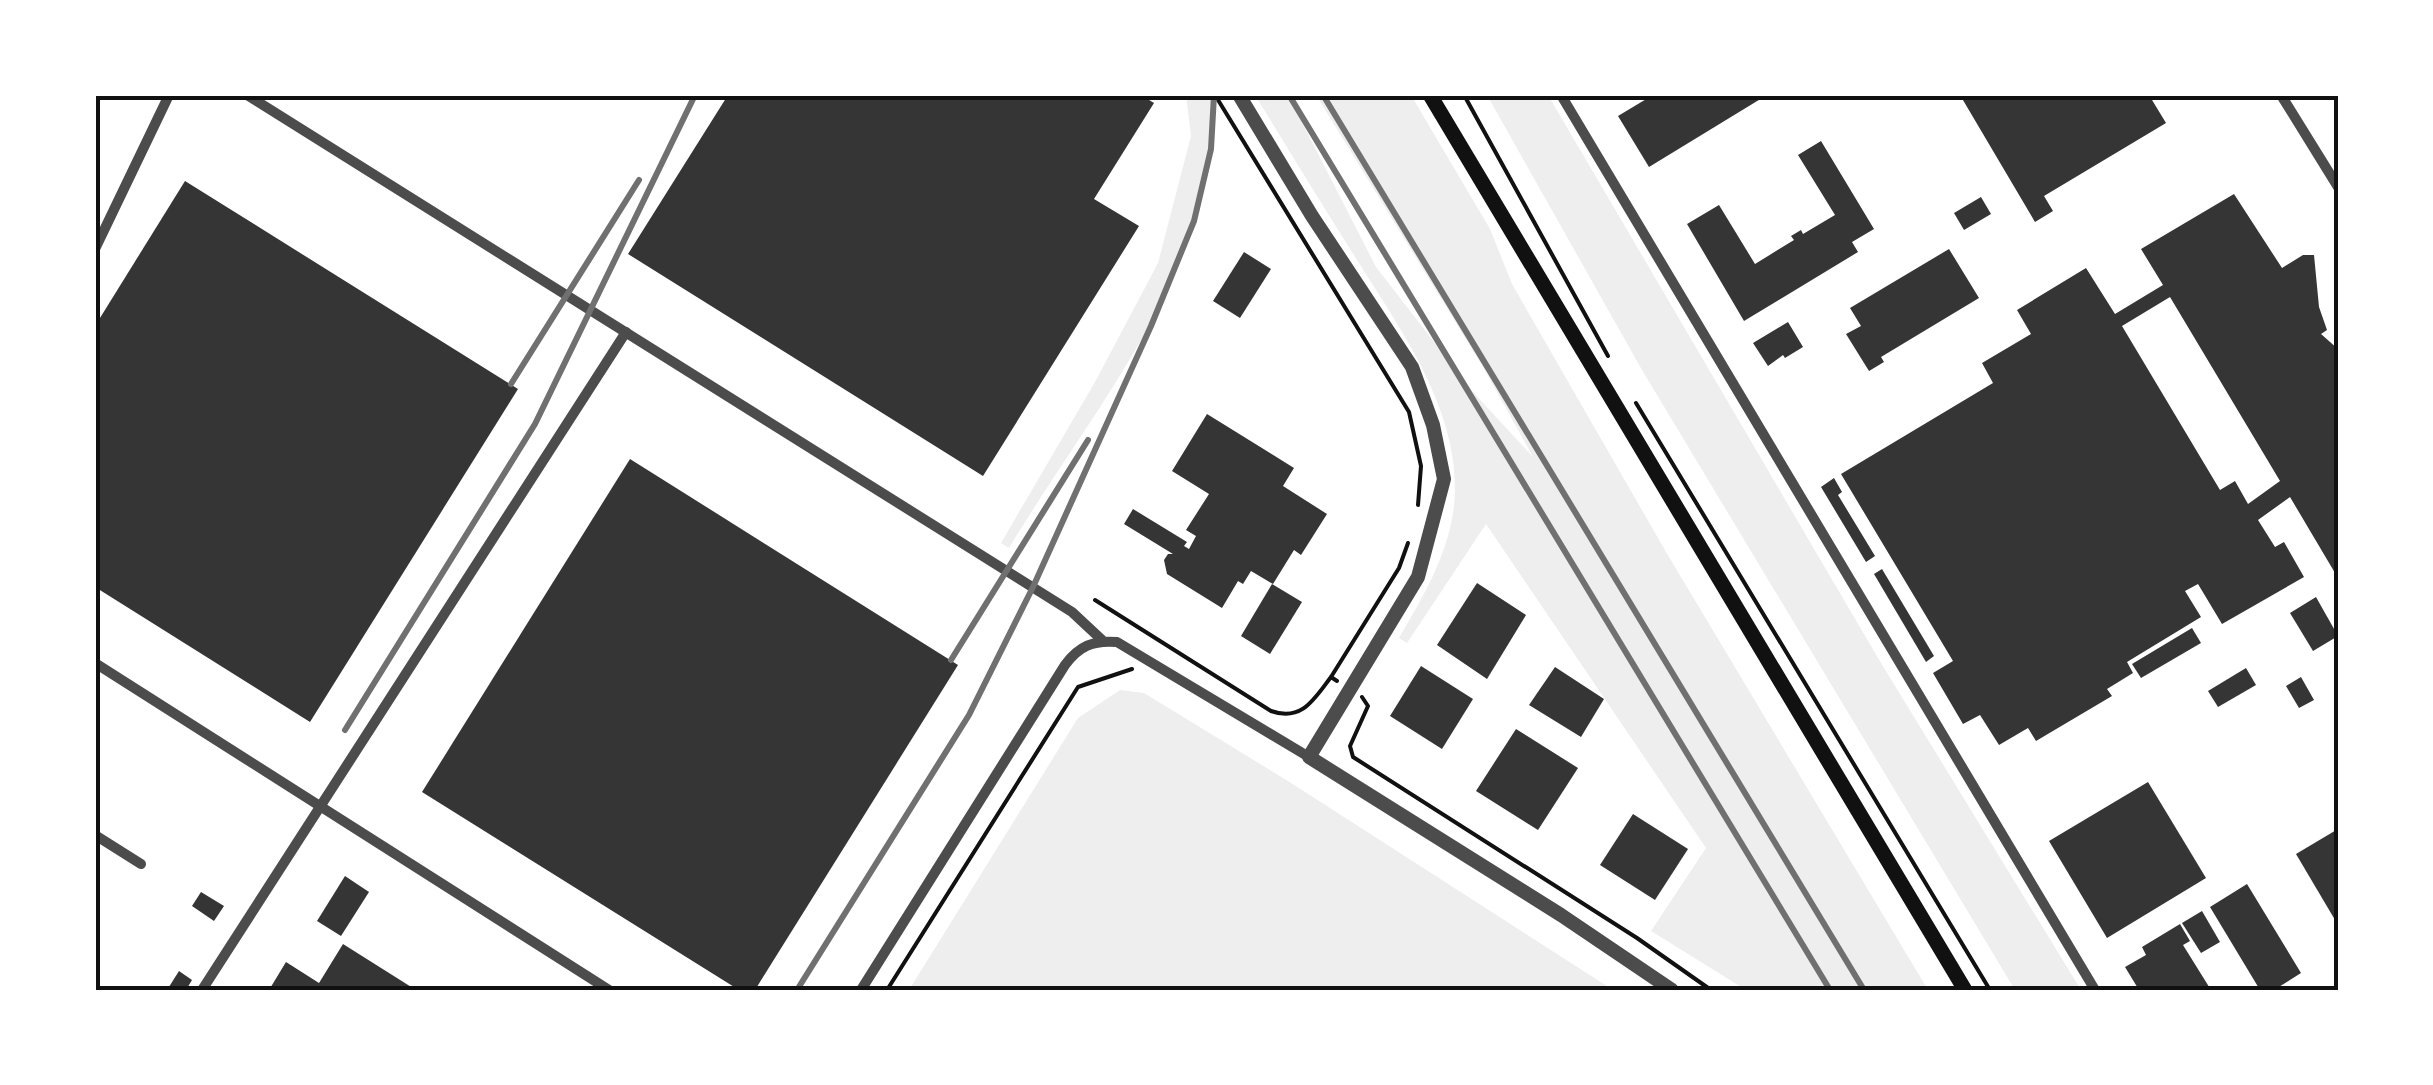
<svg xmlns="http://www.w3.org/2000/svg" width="2433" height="1085" font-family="Overpass,sans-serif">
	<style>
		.green { fill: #eee }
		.building { fill: #353535; fill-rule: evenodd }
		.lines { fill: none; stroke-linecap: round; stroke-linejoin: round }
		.path { stroke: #111; stroke-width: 4 }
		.minor { stroke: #4c4c4c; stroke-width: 10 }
		.tertiary { stroke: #4c4c4c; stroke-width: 14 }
		.secondary { stroke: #111; stroke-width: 15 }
		.rail { stroke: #707070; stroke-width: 6 }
		.neatline { fill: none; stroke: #111; stroke-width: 4 }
	</style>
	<rect width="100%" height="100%" fill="#fff"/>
	<g class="green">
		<path d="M1186 95H1215C1214 274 1096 403 1009 548L1001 543 1095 382 1158 263 1191 136Z"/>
		<path d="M1255 95H1288L1376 267 1473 392 1533 457 1483 367 1316 95H1411L1490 229 1512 284 1666 552 1928 990H1746L1651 931 1706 848 1486 524 1407 643 1399 638C1426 592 1455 543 1455 488 1455 401 1396 323 1352 252 1319 200 1287 147 1255 95Z"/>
		<polygon points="1487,95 1548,95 1878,658 2081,990 2015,990 1642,370"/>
		<polygon points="1120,690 1144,693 1288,781 1613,990 909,990 1078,718"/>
	</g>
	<g class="building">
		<polygon points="728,95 1141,95 1154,103 1094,199 1139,226 983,476 628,254"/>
		<polygon points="1653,95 1767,95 1649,167 1618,116"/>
		<polygon points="1960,95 2149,95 2166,123 2044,196 2053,211 2035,222"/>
		<polygon points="1821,141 1874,229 1852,242 1858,252 1744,321 1687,224 1719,205 1755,264 1794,240 1791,236 1801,230 1803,234 1835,215 1798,155"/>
		<polygon points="185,181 518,389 310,722 95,587 95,326"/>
		<path d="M2234 194 2282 268 2303 255H2314L2319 307 2327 330 2321 334 2338 349V578L2290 497 2258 520 2275 547 2284 542 2304 577 2222 624 2198 584 2185 591 2201 617 2127 662 2133 673 2107 689 2112 696 2036 741 2028 728 1999 745 1980 715 1963 724 1933 673 1953 661 1841 474 1993 383 1982 363 2031 334 2017 310 2086 268 2115 314 2163 285 2141 249ZM2170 297 2280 481 2248 504 2235 481 2220 490 2122 326Z"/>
		<polygon points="1981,197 1991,214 1964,230 1954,213"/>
		<polygon points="1949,249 1979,298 1881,357 1884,362 1869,371 1846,334 1861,326 1850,308"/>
		<polygon points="1244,252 1271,269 1240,318 1213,301"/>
		<polygon points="1788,322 1803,347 1785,358 1783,355 1768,366 1753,343"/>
		<polygon points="1207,414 1294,468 1283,486 1327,514 1301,555 1294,550 1273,584 1251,571 1243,584 1238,581 1222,608 1167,574 1164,560 1168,554 1173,554 1124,524 1133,509 1187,542 1184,546 1189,549 1196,536 1186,530 1209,494 1172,471"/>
		<polygon points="630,459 958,665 755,990 739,990 422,792"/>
		<polygon points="1834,478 1842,492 1838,495 1875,556 1866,562 1821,487"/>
		<polygon points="1882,569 1934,656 1926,662 1874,574"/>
		<polygon points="1477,583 1526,615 1487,679 1437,645"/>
		<polygon points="1272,584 1302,602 1270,654 1241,636"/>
		<polygon points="2316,597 2338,636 2313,651 2290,613"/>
		<polygon points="2192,628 2201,643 2141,678 2132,664"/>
		<polygon points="1421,666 1473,699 1442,749 1390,716"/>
		<polygon points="1555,667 1604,699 1581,737 1529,705"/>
		<polygon points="2246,668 2256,685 2218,707 2208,691"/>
		<polygon points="2301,677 2314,700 2299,708 2286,686"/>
		<polygon points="1516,729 1578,768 1538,830 1476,791"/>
		<polygon points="2148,782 2206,878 2107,938 2049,841"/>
		<polygon points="1633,814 1688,849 1655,900 1600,865"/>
		<polygon points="2338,829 2338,925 2296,854"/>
		<polygon points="345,876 369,892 341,936 317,921"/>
		<polygon points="2247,884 2301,973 2274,990 2260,990 2210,907"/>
		<polygon points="201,892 224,906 214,921 192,906"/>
		<polygon points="2202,911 2220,942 2201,953 2182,923"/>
		<polygon points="2180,924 2190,941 2183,945 2211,990 2139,990 2125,967 2146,955 2142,947"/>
		<polygon points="343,944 416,990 269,990 286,962 319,983"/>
		<polygon points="179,971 192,980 186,990 167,990"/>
	</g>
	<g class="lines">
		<g class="path">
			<polyline points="1215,95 1409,412 1421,466 1418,505"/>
			<polyline points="1464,95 1608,356"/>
			<polyline points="1636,403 1990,990"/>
			<path d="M1095 600 1271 711C1302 722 1314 699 1331 677L1337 681"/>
			<polyline points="1331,677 1399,568 1408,543"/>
			<polyline points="1362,697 1368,706 1350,746 1353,757 1637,938 1711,990"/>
			<polyline points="887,990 1078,687 1132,669"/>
		</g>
		<g class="minor">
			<polyline points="247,95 1072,612 1102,640"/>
			<polyline points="1561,95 2095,990"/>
			<polyline points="2281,95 2338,187"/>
			<polyline points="95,249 169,95"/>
			<polyline points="95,663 609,990"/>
			<polyline points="95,835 141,864"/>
			<polyline points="202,990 626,332"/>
			<path d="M861 990 1065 665C1079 646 1093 640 1117 642L1309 757"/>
		</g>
		<polyline class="tertiary" points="1239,95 1312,216 1412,367 1433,425 1444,479 1418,577 1309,757 1561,915 1672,990"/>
		<polyline class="secondary" points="1430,95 1965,990"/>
		<g class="rail">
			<polyline points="1289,95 1830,990"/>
			<polyline points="1323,95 1864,990"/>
			<polyline points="511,384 639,180"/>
			<polyline points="951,660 1088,440"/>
			<polyline points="345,730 535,424 695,95"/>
			<polyline points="797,990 969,715 1033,587 1151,326 1194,221 1211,149 1214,95"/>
		</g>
	</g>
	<rect width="2433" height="1085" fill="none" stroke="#ffffff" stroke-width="195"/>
	<rect x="98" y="98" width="2238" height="890" class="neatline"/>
</svg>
